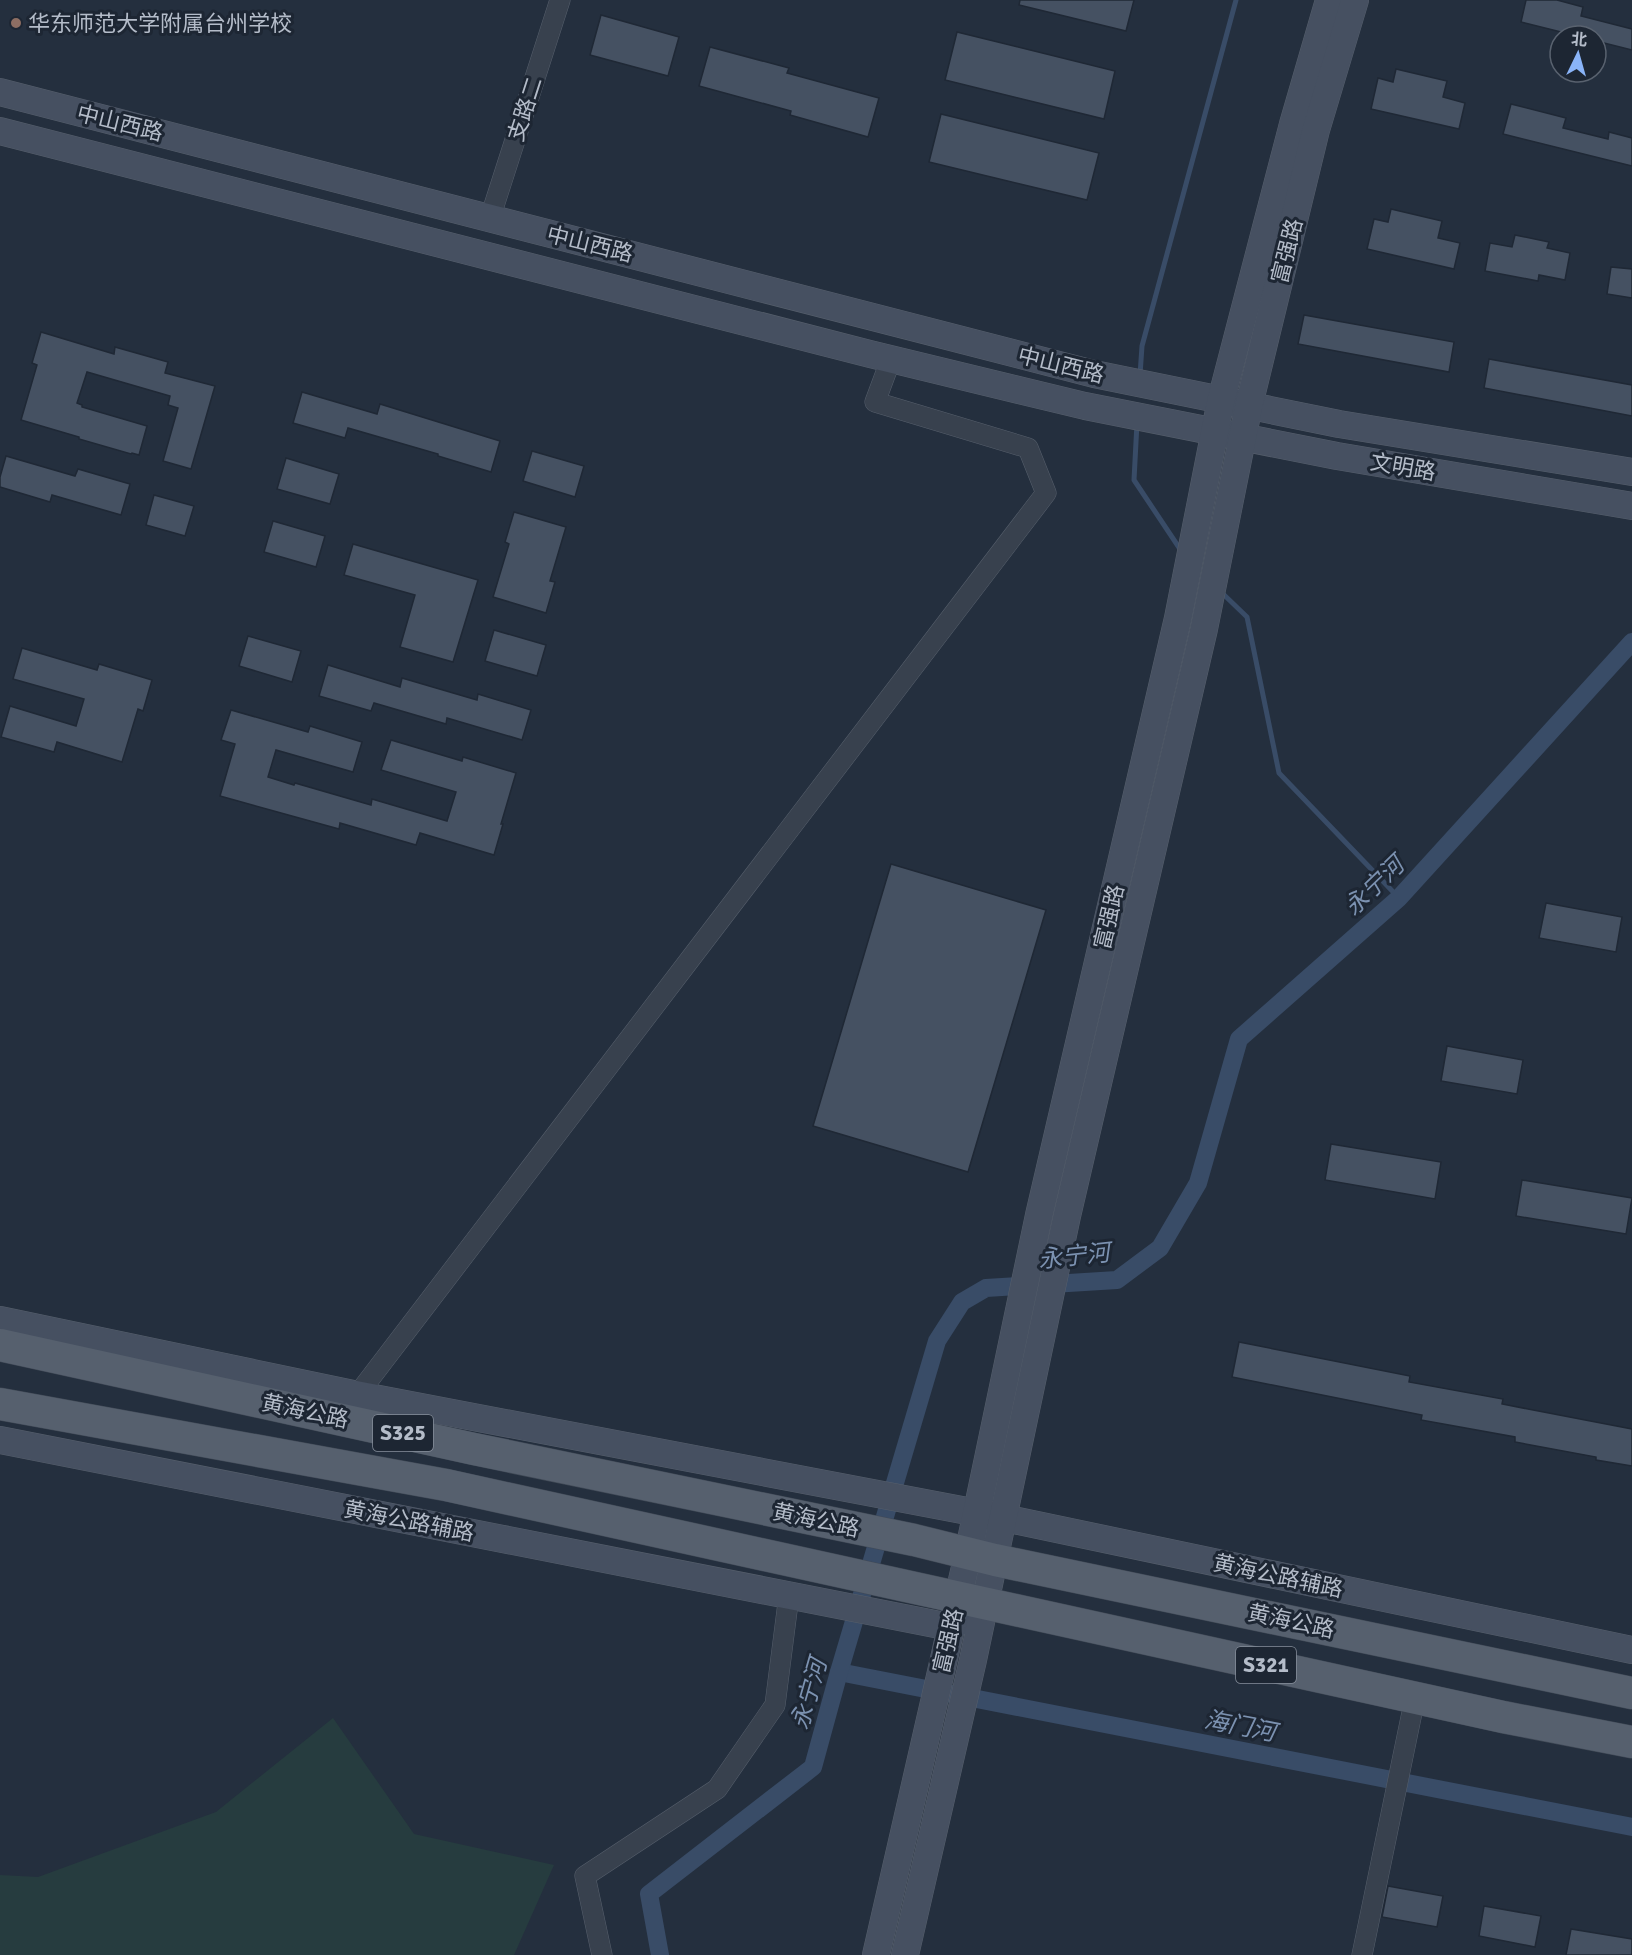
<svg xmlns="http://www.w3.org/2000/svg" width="1632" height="1955" font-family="Signika,'Noto Sans SC',sans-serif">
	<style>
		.green { fill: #263c3f }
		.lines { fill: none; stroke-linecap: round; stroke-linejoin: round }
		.stream { stroke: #394c67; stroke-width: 5 }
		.canal { stroke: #394c67; stroke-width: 18 }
		.building { fill: #455162; stroke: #1f2835; stroke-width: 1.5 }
		.street-casing { stroke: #565f6c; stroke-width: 21 }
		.secondary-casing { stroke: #565f6c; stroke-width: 28 }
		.primary-casing { stroke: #414a57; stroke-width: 33 }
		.street { stroke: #38414e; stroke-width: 20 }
		.secondary { stroke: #465061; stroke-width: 27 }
		.primary { stroke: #56606e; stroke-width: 32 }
		.education-dot { fill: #8d6e63; stroke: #1d2633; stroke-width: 2 }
		.labels { text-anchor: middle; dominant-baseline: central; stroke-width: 6; stroke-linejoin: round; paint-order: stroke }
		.shield { fill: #1d2633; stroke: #878f9c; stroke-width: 1.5 }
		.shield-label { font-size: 21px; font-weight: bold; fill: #b4bcc9 }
		.poi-label { font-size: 22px; fill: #b4bcc9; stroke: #1d2633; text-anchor: start }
		.street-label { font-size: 22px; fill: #b4bcc9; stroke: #1d2633 }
		.water-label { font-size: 24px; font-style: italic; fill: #7c92b1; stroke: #1d2633 }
	</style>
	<rect width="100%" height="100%" fill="#242f3e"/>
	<polygon class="green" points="333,1718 414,1834 554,1865 514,1955 0,1955 0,1875 38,1877 216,1812"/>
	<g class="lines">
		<g class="stream">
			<polyline points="1140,375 1142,346 1236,0"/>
			<polyline points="1137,423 1134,480 1182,552"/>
			<polyline points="1220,591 1247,617 1279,773 1399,898"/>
		</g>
		<g class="canal">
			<polyline points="839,1672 1632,1827"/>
			<polyline points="660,1955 649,1894 813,1767 839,1672 937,1341 962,1302 986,1288 1117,1280 1160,1248 1198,1183 1239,1039 1399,898 1632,642"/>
		</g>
	</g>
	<g class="building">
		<polygon points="1020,0 1134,0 1126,31 1019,5"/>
		<polygon points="1526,0 1557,0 1583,7 1581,16 1632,29 1632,50 1596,41 1596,36 1577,36 1521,22"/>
		<polygon points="601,15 679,37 668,76 590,55"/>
		<polygon points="957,32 1115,71 1104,119 945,80"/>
		<polygon points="710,47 789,68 787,73 879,98 868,137 790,115 791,111 699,86"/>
		<polygon points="1396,69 1447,81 1443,97 1465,103 1459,129 1371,109 1378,78 1393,82"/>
		<polygon points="1511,104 1566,118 1563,128 1608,139 1609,132 1632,138 1632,166 1503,134"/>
		<polygon points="941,114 1099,153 1087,200 929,162"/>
		<polygon points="1391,209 1442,221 1438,238 1460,243 1454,269 1367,249 1374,219 1388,222"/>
		<polygon points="1515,235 1549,242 1547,248 1570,253 1565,280 1539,275 1538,281 1485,271 1490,243 1512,247"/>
		<polygon points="1611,267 1632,269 1632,298 1607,294"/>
		<polygon points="1304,315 1454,342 1449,372 1298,344"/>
		<polygon points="41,332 114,354 115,347 168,362 165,373 215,386 191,469 163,461 178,408 168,405 170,396 87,372 77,403 82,405 82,407 147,426 139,455 132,453 131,454 79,439 79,437 21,420 37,365 32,363"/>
		<polygon points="1489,359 1632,385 1632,416 1484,388"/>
		<polygon points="302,392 377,414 380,404 500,441 491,472 438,456 438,454 348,428 345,438 293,423"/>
		<polygon points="532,451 584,466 575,497 523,481"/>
		<polygon points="6,456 75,476 78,469 130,484 121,515 52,495 50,502 0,487 0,477"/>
		<polygon points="286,458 339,474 330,504 277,489"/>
		<polygon points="154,495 194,506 185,536 146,525"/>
		<polygon points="514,512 566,527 550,581 555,582 546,613 493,597 509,544 505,542"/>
		<polygon points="273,521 325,536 316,567 264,552"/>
		<polygon points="353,544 478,580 453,662 400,647 415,595 344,575"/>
		<polygon points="494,630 546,645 537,676 485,661"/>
		<polygon points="248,636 301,651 292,682 239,666"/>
		<polygon points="22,648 97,670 99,664 152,680 143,711 138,709 122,762 57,742 54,752 1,737 10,706 76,726 84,699 13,679"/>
		<polygon points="328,665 400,687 402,678 477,700 478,694 531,710 522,740 447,718 446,724 374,703 371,711 319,696"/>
		<polygon points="231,710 308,732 310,726 362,742 353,772 276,750 268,777 294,785 295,783 371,805 372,799 447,821 456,792 381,770 391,740 462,761 463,757 516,773 501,824 503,824 494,855 420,833 416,845 340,823 339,829 220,796 235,744 221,740"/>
		<polygon points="891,864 1046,910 968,1172 813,1126"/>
		<polygon points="1546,903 1622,917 1616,952 1539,938"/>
		<polygon points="1447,1046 1523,1060 1517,1094 1441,1081"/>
		<polygon points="1331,1144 1441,1162 1435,1199 1325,1180"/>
		<polygon points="1522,1180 1632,1198 1626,1234 1516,1216"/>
		<polygon points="1239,1342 1410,1376 1409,1382 1503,1399 1502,1404 1632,1429 1632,1466 1596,1460 1596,1457 1515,1442 1515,1437 1421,1420 1422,1415 1232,1377"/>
		<polygon points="1388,1886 1443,1896 1437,1927 1382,1917"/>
		<polygon points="1484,1906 1541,1916 1535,1947 1479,1936"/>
		<polygon points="1571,1929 1632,1939 1632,1955 1566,1955"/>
	</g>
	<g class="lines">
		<g class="street-casing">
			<g id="street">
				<polyline points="490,218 560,0"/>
				<polyline points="352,1402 1046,493 1028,448 875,402 891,359"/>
				<polyline points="602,1955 585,1876 717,1789 775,1705 789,1595"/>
				<polyline points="1362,1955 1415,1698"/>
			</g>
		</g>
		<g class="secondary-casing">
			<g id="secondary">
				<polyline points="0,92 1094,374 1339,424 1632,472"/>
				<polyline points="0,131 870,354 1085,406 1337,456 1632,506"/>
				<polyline points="0,1320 358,1395 1004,1518 1632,1650"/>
				<polyline points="0,1440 950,1627 965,1618"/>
				<polyline points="876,1955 968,1554 1039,1215 1178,618 1221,400 1293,124 1329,0"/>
				<polyline points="905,1955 973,1660 1067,1216 1204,629 1249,405 1316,130 1355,0"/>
			</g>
		</g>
		<g class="primary-casing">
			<g id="primary">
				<polyline points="0,1345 474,1449 914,1540 995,1560 1632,1693"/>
				<polyline points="0,1404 446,1485 1503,1717 1632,1742"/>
			</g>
		</g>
		<use href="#street" class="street"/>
		<use href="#secondary" class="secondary"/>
		<use href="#primary" class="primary"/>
	</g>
	<circle class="education-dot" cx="16" cy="23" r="6"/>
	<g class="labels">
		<g class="shield">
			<rect x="373" y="1415" width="60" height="36" rx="4.5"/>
			<rect x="1236" y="1647" width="60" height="36" rx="4.5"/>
		</g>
		<g class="shield-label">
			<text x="403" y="1433">S325</text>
			<text x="1266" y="1665">S321</text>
		</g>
		<g class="poi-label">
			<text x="28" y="23">华东师范大学附属台州学校</text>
		</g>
		<g class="street-label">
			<text transform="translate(525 109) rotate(-72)">支路二</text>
			<text transform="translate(120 123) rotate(14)">中山西路</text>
			<text transform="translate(590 244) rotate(14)">中山西路</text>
			<text transform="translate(1287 251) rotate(-76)">富强路</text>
			<text transform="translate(1061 365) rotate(14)">中山西路</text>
			<text transform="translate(1403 467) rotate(10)">文明路</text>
			<text transform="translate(1109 917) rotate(-77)">富强路</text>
			<text transform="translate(305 1411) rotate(12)">黄海公路</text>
			<text transform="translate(816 1520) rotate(12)">黄海公路</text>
			<text transform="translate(409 1521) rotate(11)">黄海公路辅路</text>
			<text transform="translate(1278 1576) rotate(12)">黄海公路辅路</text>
			<text transform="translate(1291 1621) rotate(12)">黄海公路</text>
			<text transform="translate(948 1641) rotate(-77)">富强路</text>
		</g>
		<g class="water-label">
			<text transform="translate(1374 886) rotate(-44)">永宁河</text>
			<text transform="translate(1074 1256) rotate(-6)">永宁河</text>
			<text transform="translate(809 1694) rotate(-74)">永宁河</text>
			<text transform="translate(1240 1726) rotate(11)">海门河</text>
		</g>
	</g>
	<g transform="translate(1578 54) rotate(5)"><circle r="28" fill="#1d2633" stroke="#59626f" stroke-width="1.5"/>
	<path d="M0-4.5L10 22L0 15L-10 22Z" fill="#8ab4f8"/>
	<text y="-9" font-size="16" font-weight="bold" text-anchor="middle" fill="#b4bcc9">北</text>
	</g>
</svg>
